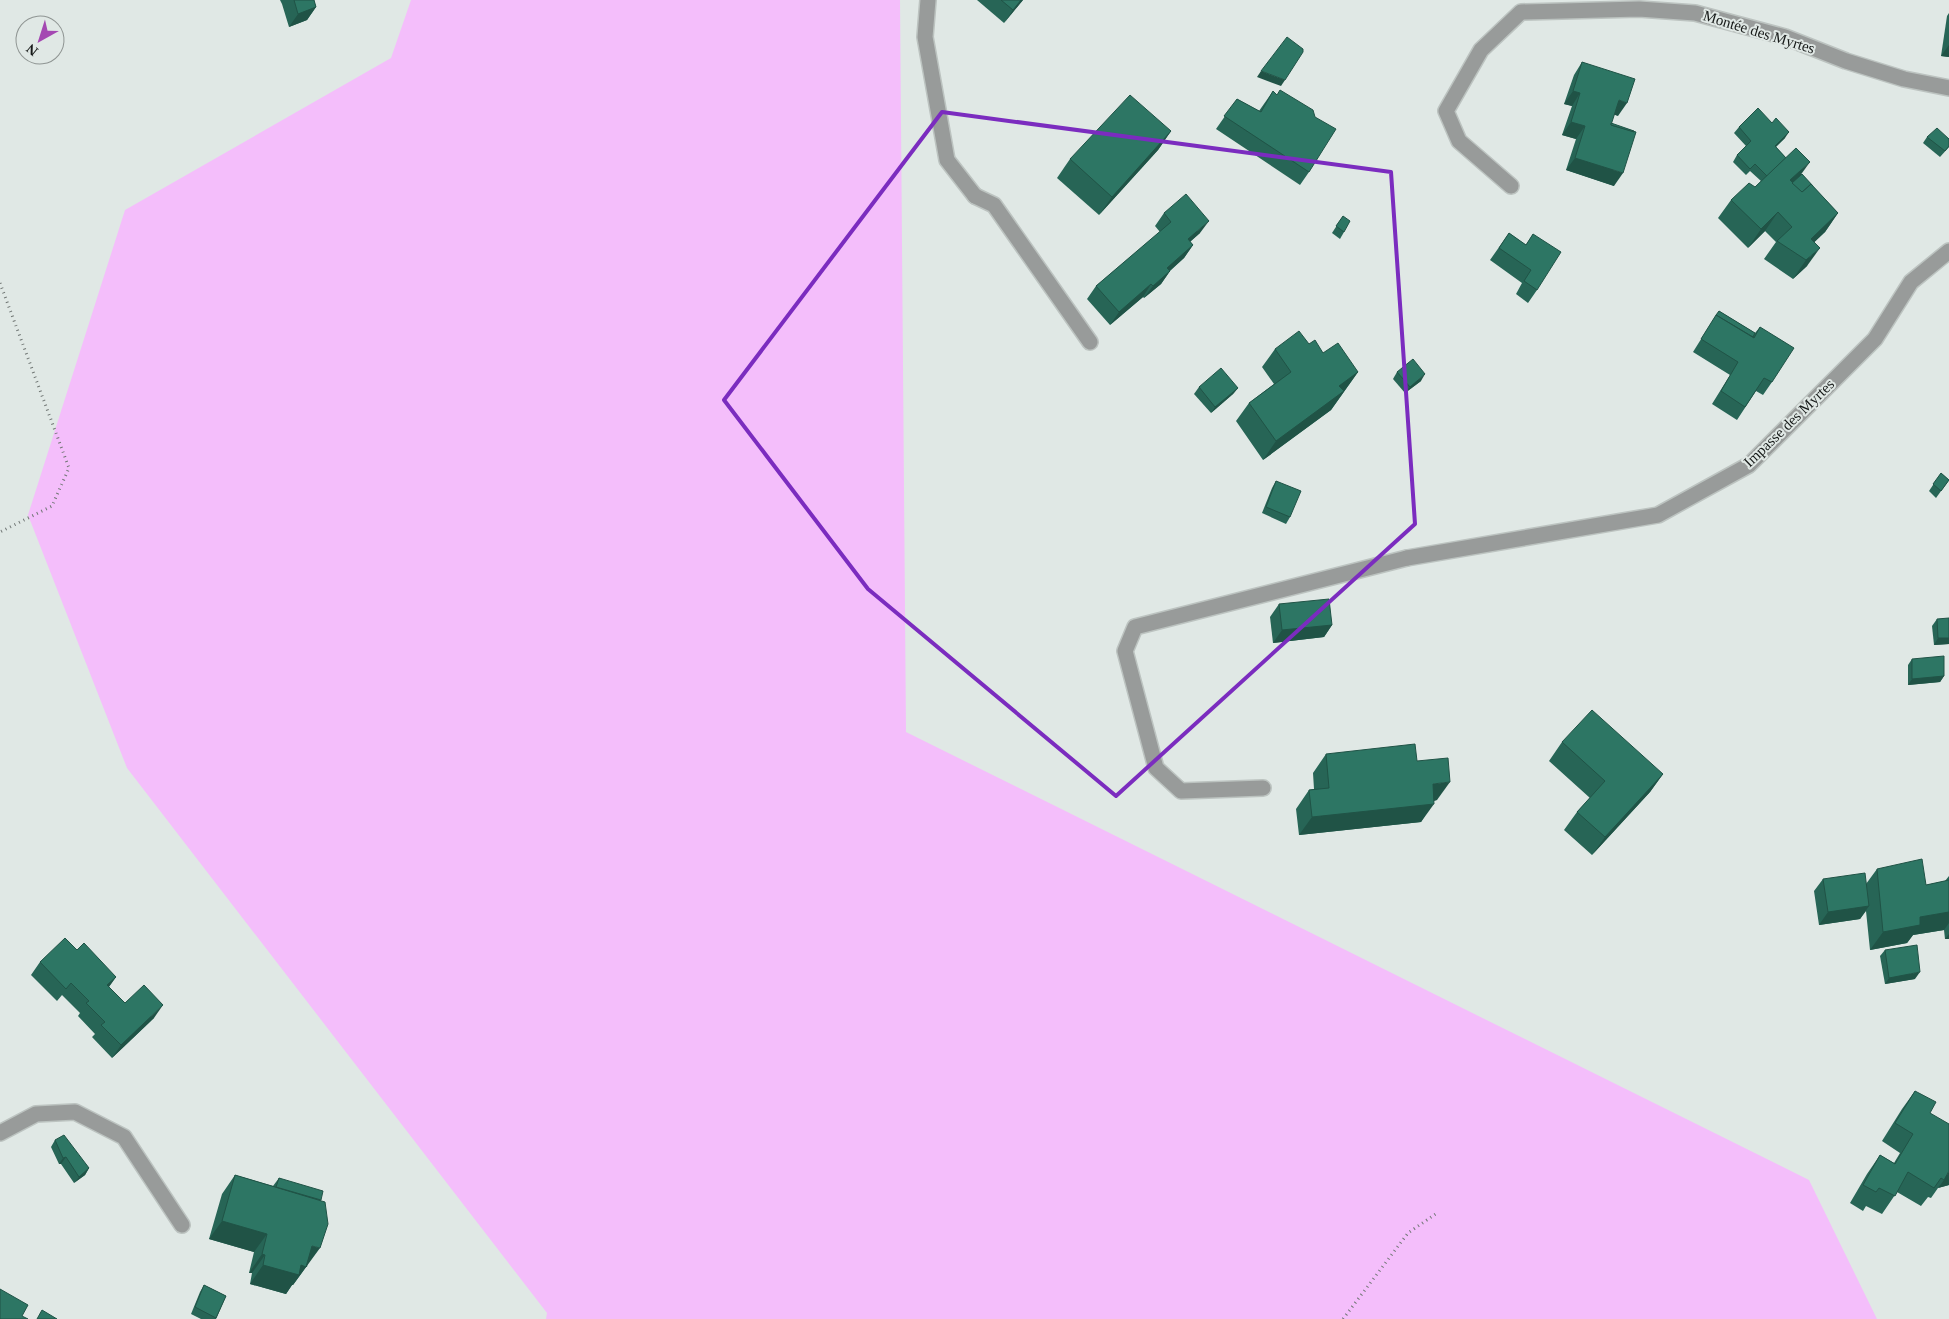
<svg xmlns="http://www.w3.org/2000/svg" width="1949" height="1319" font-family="'Times New Roman',serif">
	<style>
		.green { fill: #f4befb }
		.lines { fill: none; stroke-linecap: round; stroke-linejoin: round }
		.lane-casing { stroke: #bcc3c0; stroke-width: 18 }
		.street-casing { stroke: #bcc3c0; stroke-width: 18 }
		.path { stroke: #717775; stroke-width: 3; stroke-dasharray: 1 4; stroke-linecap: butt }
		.lane { stroke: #989b9a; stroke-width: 15 }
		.street { stroke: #989b9a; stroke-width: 15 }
		.wall { fill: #276556 }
		.shaded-wall { fill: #205346 }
		.building { fill: #2d7664; stroke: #205346 }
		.marked { fill: none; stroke: #7b2cbf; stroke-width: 4; stroke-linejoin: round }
		.labels { text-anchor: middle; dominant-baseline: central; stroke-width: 4; stroke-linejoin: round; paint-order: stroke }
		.street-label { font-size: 15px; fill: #161918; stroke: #e0e8e5 }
	</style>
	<rect width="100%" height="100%" fill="#e0e8e5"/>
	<polygon class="green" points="411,0 900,0 906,732 1809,1180 1877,1319 546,1319 547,1313 127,768 28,515 125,210 391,58"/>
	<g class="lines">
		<g class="lane-casing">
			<g id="lane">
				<polyline points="975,196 994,205 1090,342"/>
				<polyline points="1263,788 1181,791 1156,768 1125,651 1135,627 1407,558"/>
				<polyline points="0,1133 36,1114 75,1112 124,1137 182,1225"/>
			</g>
		</g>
		<g class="street-casing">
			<g id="street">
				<polyline points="928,0 925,37 947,160 975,196"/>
				<polyline points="1511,186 1459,141 1446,111 1481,50 1521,12 1639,9 1695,13 1785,37 1846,61 1904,79 1949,88"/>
				<polyline points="1407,558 1658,515 1749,465 1875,339 1911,282 1949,251"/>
			</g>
		</g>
		<g class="path">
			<polyline points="0,283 69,468 52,506 0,532"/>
			<polyline points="1343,1319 1408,1233 1437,1213"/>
		</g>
		<use href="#lane" class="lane"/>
		<use href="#street" class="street"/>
	</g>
	<g class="wall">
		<polygon points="280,0 314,0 316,7 307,20 289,27 282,4"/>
		<polygon points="977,0 1023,0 1004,23"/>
		<polygon points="1949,13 1949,57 1941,56 1947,16"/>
		<polygon points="1582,62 1618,116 1614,114 1611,123 1614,186 1566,170 1576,139 1562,135 1572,106 1564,104 1574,75"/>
		<polygon points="1273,91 1309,172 1300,185 1216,129 1237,99 1259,111"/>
		<polygon points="1772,123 1785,138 1776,147 1838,213 1825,232 1814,242 1807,266 1793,279 1764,259 1776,242 1765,231 1748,248 1718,218 1731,200 1755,187 1761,181 1750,171 1746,175 1733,162 1737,155 1746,146 1734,133 1739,127"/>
		<polygon points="1171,131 1158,150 1099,215 1057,178 1070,159"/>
		<polygon points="1927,137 1949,147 1940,157 1923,143"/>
		<polygon points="1164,213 1200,233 1190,242 1193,245 1184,258 1170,271 1161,284 1144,298 1143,297 1110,325 1087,299 1096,286 1160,232 1155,226"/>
		<polygon points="1343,216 1344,232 1340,239 1332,233"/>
		<polygon points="1509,233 1526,245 1533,234 1537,290 1528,303 1516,294 1522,283 1490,260"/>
		<polygon points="1719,311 1755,333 1760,327 1772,382 1763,395 1756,391 1737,420 1712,404 1730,375 1693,352 1708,328"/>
		<polygon points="1309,344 1323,353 1358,372 1331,410 1263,460 1236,421 1249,403 1274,384 1262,367 1275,349"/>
		<polygon points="1397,372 1421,381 1405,393 1393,379"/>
		<polygon points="1199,387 1238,388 1233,394 1211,413 1194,394"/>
		<polygon points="1941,473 1949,480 1936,498 1929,491"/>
		<polygon points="1276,481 1290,517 1286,524 1262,513 1272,488"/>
		<polygon points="1279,604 1332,625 1324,637 1273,643 1270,617"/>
		<polygon points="1937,619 1949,644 1934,645 1932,626"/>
		<polygon points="1912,659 1944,676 1940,682 1908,685 1908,665"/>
		<polygon points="1562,742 1663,774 1650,792 1592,855 1564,830 1577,812 1590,798 1549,761"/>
		<polygon points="1326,754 1417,761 1437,800 1434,801 1421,822 1299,835 1296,809 1309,790 1314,789 1313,773"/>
		<polygon points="1877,869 1926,885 1945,881 1949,876 1949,939 1945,939 1944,930 1913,935 1907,943 1870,950 1866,911 1860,919 1819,925 1814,891 1823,879 1866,884"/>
		<polygon points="77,950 116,977 109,987 125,1003 154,1018 112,1058 92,1037 95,1034 78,1016 80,1013 62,995 57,1001 31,975 40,962"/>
		<polygon points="1885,950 1915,979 1885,984 1880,956"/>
		<polygon points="1915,1091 1930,1113 1949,1185 1938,1188 1931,1198 1928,1197 1921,1206 1897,1192 1882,1214 1866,1206 1863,1211 1850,1203 1867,1174 1880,1155 1894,1163 1900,1153 1882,1141 1902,1109"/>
		<polygon points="55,1140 89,1168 85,1175 74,1183 61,1164 59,1164 51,1147"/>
		<polygon points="235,1175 273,1186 279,1178 321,1200 307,1267 306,1267 293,1285 292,1285 286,1294 250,1284 252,1273 249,1273 254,1252 209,1239 222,1194"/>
		<polygon points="204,1285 226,1296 216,1319 201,1319 191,1314 200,1292"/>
	</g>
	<g class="shaded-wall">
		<polygon points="1021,0 1023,0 1004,23 1013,10"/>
		<polygon points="316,7 307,20 289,27 298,14"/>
		<polygon points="1949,45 1949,57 1941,56"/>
		<polygon points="1261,71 1285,80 1281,86 1257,77"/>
		<polygon points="1573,91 1580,93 1572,106 1564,104"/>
		<polygon points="1619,100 1627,103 1618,116 1610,113"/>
		<polygon points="1571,122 1585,126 1576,139 1562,135"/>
		<polygon points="1171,131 1158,150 1099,215 1112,197"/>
		<polygon points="1789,132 1785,138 1770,152 1775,146"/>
		<polygon points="1575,158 1623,173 1614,186 1566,170"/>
		<polygon points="1810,162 1797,180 1783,194 1790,180"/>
		<polygon points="1778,212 1765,231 1748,248 1761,229"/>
		<polygon points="1838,213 1825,232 1800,256 1811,239"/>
		<polygon points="1209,221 1200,233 1179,251 1188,239"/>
		<polygon points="1193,245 1184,258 1158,281 1167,268"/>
		<polygon points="1820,248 1807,266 1793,279 1806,260"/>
		<polygon points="1170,271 1161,284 1144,298 1153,286"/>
		<polygon points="1151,284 1143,297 1110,325 1119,312"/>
		<polygon points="1358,372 1331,410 1263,460 1276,441 1339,386"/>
		<polygon points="1425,374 1421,381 1405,393 1410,387"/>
		<polygon points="1238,388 1233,394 1211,413 1215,407"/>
		<polygon points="1332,625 1324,637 1273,643 1282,630"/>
		<polygon points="1938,638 1949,638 1949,644 1934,645"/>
		<polygon points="1944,676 1940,682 1908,685 1912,679"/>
		<polygon points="1663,774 1650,792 1592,855 1605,837"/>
		<polygon points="1450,782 1437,800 1420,803 1433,784"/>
		<polygon points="1434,804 1421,822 1299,835 1312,817"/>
		<polygon points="1869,906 1860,919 1819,925 1828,912"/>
		<polygon points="1949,912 1949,923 1944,930 1913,935 1907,943 1870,950 1883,932 1920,917"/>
		<polygon points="1949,934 1949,939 1945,939"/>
		<polygon points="1920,972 1915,979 1885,984 1889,978"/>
		<polygon points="116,977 107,989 107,985"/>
		<polygon points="163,1005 154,1018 112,1058 121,1045"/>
		<polygon points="66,1157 61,1164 59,1164 63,1158"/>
		<polygon points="89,1168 85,1175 74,1183 79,1177"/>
		<polygon points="1949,1171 1949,1185 1938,1188 1944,1180"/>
		<polygon points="222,1221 267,1234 254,1252 209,1239"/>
		<polygon points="312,1246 320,1248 293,1285 292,1285 286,1294 250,1284 263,1265"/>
		<polygon points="262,1254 265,1255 252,1273 249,1273"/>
	</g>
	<g class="building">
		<polygon points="294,0 314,0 316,7 298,14"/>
		<polygon points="1001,0 1021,0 1013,10"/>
		<polygon points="1287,37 1303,49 1303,52 1285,80 1261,71"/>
		<polygon points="1582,62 1635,79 1627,103 1619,100 1611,125 1636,132 1623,173 1575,158 1585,126 1571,122 1580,93 1573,91"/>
		<polygon points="1280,90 1313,110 1315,117 1336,129 1309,172 1224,116 1237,99 1261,112 1273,91 1277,95"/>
		<polygon points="1130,95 1171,131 1112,197 1070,159"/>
		<polygon points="1758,108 1772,123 1776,118 1789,132 1775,146 1786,158 1767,176 1755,164 1750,169 1737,155 1751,141 1739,127"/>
		<polygon points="1611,123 1634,131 1634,132 1611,125"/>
		<polygon points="1937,128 1949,139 1949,146 1945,151 1927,137"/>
		<polygon points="1796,148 1810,162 1790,180 1802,192 1811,184 1838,213 1811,239 1820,248 1806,260 1777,241 1792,227 1778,212 1761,229 1731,200 1749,183 1755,187"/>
		<polygon points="1802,174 1813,186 1811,184 1802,192 1792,183"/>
		<polygon points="1186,194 1209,221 1188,239 1193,245 1167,268 1170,271 1153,286 1151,284 1119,312 1096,286 1171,222 1164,213"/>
		<polygon points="1343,216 1350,221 1344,232 1336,226"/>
		<polygon points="1509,233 1526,245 1533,234 1561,252 1537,290 1524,281 1531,270 1499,248"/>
		<polygon points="1719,311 1755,333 1753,337 1716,315"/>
		<polygon points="1716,315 1754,338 1760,327 1794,348 1772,382 1764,378 1745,407 1721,391 1738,362 1701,339"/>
		<polygon points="1299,331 1309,344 1315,340 1323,353 1338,343 1358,372 1339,386 1344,391 1276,441 1249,403 1291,372 1275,349"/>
		<polygon points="1413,359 1425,374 1410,387 1397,372"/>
		<polygon points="1221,368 1238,388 1215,407 1199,387"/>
		<polygon points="1941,473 1949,480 1941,491 1933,484"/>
		<polygon points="1276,481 1301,491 1290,517 1266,507"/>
		<polygon points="1329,599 1332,625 1282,630 1279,604"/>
		<polygon points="1949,618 1949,638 1938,638 1937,619"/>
		<polygon points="1944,656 1944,676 1912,679 1912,659"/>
		<polygon points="1592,710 1663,774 1605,837 1577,812 1605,781 1562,742"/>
		<polygon points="1415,744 1417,761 1448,758 1450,782 1433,784 1434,804 1312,817 1309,790 1329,788 1326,754"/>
		<polygon points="1922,859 1926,885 1949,880 1949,912 1920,917 1920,925 1883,932 1877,869"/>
		<polygon points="1865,873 1869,906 1828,912 1823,879"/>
		<polygon points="65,938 77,950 84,943 116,977 107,985 125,1003 144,985 163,1005 121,1045 101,1025 105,1022 86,1003 89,1001 71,983 66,989 40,962"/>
		<polygon points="1917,945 1920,972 1889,978 1885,950"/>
		<polygon points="1915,1091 1936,1102 1930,1113 1949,1124 1949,1171 1944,1180 1941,1178 1934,1188 1908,1172 1895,1196 1879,1188 1876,1192 1863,1185 1880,1155 1895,1164 1913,1134 1895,1123"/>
		<polygon points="64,1135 89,1168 79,1177 66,1157 63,1158 55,1140"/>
		<polygon points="235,1175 325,1202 328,1224 320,1248 312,1246 306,1267 301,1265 299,1275 263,1265 265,1255 262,1254 267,1234 222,1221"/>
		<polygon points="279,1178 323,1191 321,1200 276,1187"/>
		<polygon points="204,1285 226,1296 216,1318 195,1307"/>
		<polygon points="0,1289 28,1305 22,1316 28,1319 0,1319"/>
		<polygon points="42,1310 57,1319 37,1319"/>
	</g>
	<path class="marked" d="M942 112 1391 172 1415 524 1116 796 868 589 724 400Z"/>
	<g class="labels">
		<g class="street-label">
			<text transform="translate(1759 32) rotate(17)">Montée des Myrtes</text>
			<text transform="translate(1789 423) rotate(-44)">Impasse des Myrtes</text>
		</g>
	</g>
	<g transform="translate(40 40) rotate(219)"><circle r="24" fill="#e0e8e5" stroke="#8f9593"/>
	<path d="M0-4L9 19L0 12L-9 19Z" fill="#a448b2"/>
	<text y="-8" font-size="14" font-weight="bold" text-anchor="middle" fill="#161918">N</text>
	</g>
</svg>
